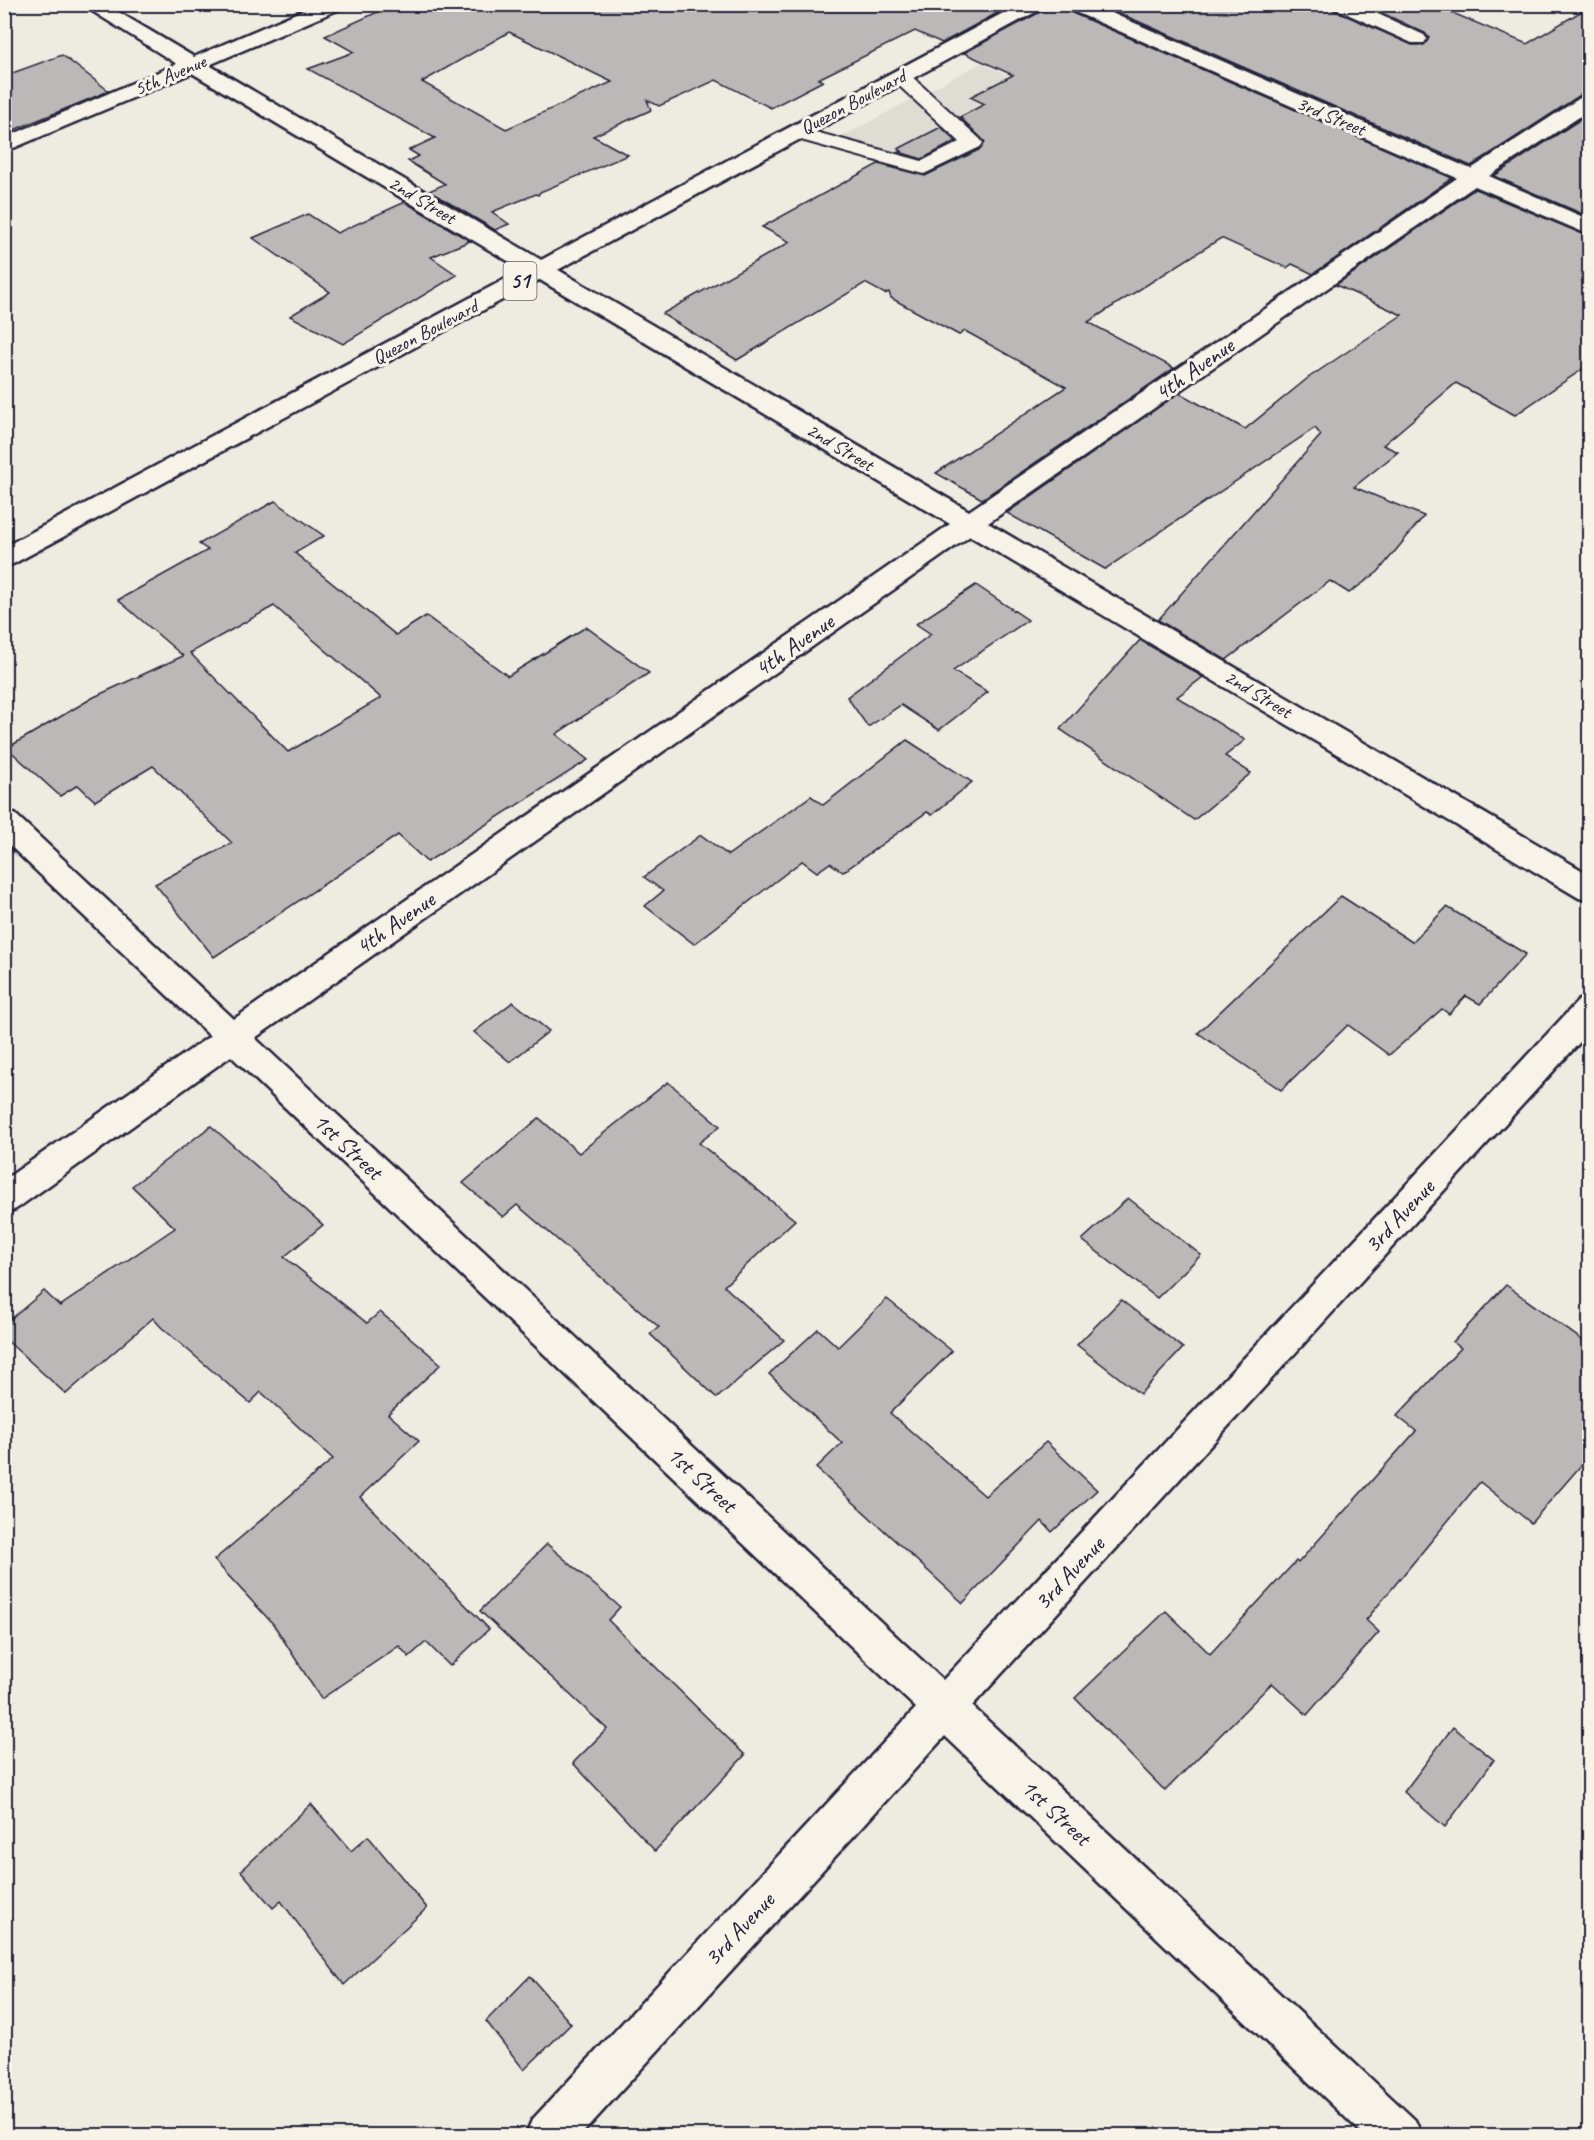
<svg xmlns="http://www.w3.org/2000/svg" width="1594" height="2140" font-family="Caveat,sans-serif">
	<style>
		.built { fill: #dfdcd4 }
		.building { fill: #bbb8b7; stroke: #22223b; stroke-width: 1.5; fill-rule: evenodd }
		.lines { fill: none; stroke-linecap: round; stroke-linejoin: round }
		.lane-casing { stroke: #22223b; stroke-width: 4 }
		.street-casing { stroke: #22223b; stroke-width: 5 }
		.highway-casing { stroke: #22223b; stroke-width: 5 }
		.lane { fill: #f7f3e8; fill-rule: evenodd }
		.street { fill: #f7f3e8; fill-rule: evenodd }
		.highway { fill: #f7f3e8; fill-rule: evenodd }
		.labels { text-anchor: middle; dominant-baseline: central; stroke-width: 6; stroke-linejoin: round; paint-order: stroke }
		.far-street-label { font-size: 20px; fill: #22223b; stroke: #f7f3e8 }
		.shield { fill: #f7f3e8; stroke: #62616f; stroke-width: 1.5 }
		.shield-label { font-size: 22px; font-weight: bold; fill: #22223b }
		.street-label { font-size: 24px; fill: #22223b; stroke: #f7f3e8 }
	</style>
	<rect width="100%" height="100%" fill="#eeebe1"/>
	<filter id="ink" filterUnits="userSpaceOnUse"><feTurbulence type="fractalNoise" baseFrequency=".0167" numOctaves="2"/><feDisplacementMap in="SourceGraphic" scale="12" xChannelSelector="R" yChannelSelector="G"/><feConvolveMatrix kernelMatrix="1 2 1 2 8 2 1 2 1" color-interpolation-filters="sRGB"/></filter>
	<g filter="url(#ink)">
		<polygon class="built" points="981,63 1128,131 982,217 837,139"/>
		<g class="building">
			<path d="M395 4H1014L942 43 915 31 818 79 823 81 771 108 716 80 659 106 647 100 651 110 593 136 628 155 540 192 538 195 536 194 492 212 509 224 495 230 429 191 445 184 408 161 419 156 409 150 435 138 308 69 354 52 325 36ZM509 32 612 82 506 129 422 82Z"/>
			<polygon points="1047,4 1062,4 1065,10 1452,178 1313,274 1292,264 1287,268 1221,238 1088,322 1174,368 982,499 936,473 1066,387 965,331 959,335 891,298 889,292 885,294 865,283 737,360 662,314 790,242 762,227 878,164 925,176 981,149 985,142 960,117 985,104 970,97 1013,75 964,53 1044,10"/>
			<polygon points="1098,4 1329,4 1333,10 1412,45 1424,45 1429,38 1425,33 1363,4 1431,4 1527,44 1590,6 1590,92 1582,94 1471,166"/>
			<polygon points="62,55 109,91 4,134 4,76"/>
			<polygon points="1590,113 1590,217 1494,176"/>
			<polygon points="941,127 956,141 922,159 899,152 902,151 898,149"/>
			<polygon points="1475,189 1590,237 1590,364 1515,415 1456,383 1383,445 1398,452 1354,487 1424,516 1378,572 1349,593 1330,581 1226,660 1158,620 1321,435 1315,428 1105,569 1007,513 1179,393 1245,429 1308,378 1402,315 1336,285"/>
			<polygon points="405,202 470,241 431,257 457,275 343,344 290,316 330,292 253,238 308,214 337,233"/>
			<path d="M275 501 324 536 295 553 396 635 426 616 508 676 586 627 649 673 556 734 588 760 427 862 398 835 214 957 155 884 232 843 153 766 95 801 78 785 60 796 7 748 94 697 183 656 118 600 208 550 199 544ZM274 606 381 698 288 752 190 653Z"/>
			<polygon points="976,585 1028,620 953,671 988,692 939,730 901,705 868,727 847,697 931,634 916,624"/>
			<polygon points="1140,640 1203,677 1177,697 1245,740 1225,756 1251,773 1194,820 1060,729"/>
			<polygon points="907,740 972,782 932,815 927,812 843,872 830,863 817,872 802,861 694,944 645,906 663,891 644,877 701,835 728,855 811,796 823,805"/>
			<polygon points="1341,896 1412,942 1447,907 1526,954 1480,1004 1466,996 1449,1014 1442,1009 1389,1055 1348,1025 1281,1090 1198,1033"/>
			<polygon points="513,1002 549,1031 510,1062 474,1032"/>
			<polygon points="668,1082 720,1126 699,1143 795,1220 724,1286 784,1340 717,1398 650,1334 659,1327 517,1205 503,1217 463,1183 539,1118 579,1153"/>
			<polygon points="211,1126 323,1225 284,1257 367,1323 380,1312 441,1364 388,1414 419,1441 360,1497 489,1629 450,1666 426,1642 409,1657 399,1646 321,1699 274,1625 214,1560 333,1459 261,1392 250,1403 161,1327 153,1318 66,1394 4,1338 4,1325 44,1291 60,1306 175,1228 132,1186"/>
			<polygon points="1128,1198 1201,1255 1157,1298 1082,1240"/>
			<polygon points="1506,1285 1590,1346 1590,1455 1531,1523 1480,1482 1366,1620 1379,1632 1307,1715 1272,1683 1165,1791 1075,1698 1166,1611 1210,1654 1296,1561 1298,1563 1416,1431 1397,1416 1461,1348 1453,1342"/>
			<polygon points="887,1299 952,1351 890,1413 985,1496 1046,1442 1097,1490 1052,1532 1042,1521 963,1603 816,1468 842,1443 769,1374 818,1329 838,1347"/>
			<polygon points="1121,1300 1183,1348 1140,1394 1077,1345"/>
			<polygon points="547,1544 620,1607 608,1620 745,1755 655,1851 573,1763 607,1729 480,1611"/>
			<polygon points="1453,1727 1494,1760 1445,1827 1404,1792"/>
			<polygon points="311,1804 351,1851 368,1836 427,1908 344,1985 281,1901 273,1908 241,1871"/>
			<polygon points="530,1976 571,2024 524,2070 486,2021"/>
		</g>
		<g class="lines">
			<g class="lane-casing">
				<g id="lane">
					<polygon points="1331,4 1356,4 1424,35 1427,39 1424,43 1412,43 1334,8"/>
					<polygon points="901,71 908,73 980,139 983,143 980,147 924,174 790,137 787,133 790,129 797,127 922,161 960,142 894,81 892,77 894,73"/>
				</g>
			</g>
			<g class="street-casing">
				<polygon id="street" points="81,4 105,4 194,57 317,4 344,4 342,8 209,65 969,511 1457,178 1066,8 1064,4 1091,4 1471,169 1583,96 1590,94 1590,110 1489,176 1590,220 1590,235 1475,186 988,523 1590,875 1590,901 1579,898 970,536 255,1038 943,1680 1579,1000 1590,996 1590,1031 972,1706 1415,2120 1422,2136 1365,2136 945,1736 580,2136 525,2136 532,2120 916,1708 231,1056 16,1209 4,1214 4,1180 210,1036 4,840 4,811 15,814 234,1019 950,524 192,73 4,152 4,138 177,64"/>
			</g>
			<g class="highway-casing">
				<polygon id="highway" points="1020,4 1045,4 1043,8 13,564 4,567 4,547"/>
			</g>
			<use href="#lane" class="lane"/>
			<use href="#street" class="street"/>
			<use href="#highway" class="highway"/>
		</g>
	</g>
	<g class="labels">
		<g class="far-street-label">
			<text transform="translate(170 75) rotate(-23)">5th Avenue</text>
			<text transform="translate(853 102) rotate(-28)">Quezon Boulevard</text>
			<text transform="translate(1331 116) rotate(23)">3rd Street</text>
			<text transform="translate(422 200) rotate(31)">2nd Street</text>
			<text transform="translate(425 332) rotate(-28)">Quezon Boulevard</text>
			<text transform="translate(840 447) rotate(31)">2nd Street</text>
			<text transform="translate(1258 694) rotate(31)">2nd Street</text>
		</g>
		<rect class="shield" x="503.5" y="262" width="33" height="38" rx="4.5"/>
		<g class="shield-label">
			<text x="520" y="281">51</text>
		</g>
		<g class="street-label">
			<text transform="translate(1194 369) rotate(-35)">4th Avenue</text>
			<text transform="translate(794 645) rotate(-35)">4th Avenue</text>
			<text transform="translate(395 923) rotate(-35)">4th Avenue</text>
			<text transform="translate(348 1146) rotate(43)">1st Street</text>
			<text transform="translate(1399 1216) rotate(-47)">3rd Avenue</text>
			<text transform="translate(702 1479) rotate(43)">1st Street</text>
			<text transform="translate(1069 1573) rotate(-47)">3rd Avenue</text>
			<text transform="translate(1056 1812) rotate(43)">1st Street</text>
			<text transform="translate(739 1929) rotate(-47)">3rd Avenue</text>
		</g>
	</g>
	<rect width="1594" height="2140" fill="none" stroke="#f7f3e8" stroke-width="24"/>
	<rect x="12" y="12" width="1570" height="2116" fill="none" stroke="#22223b" stroke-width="2" filter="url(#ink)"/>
</svg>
